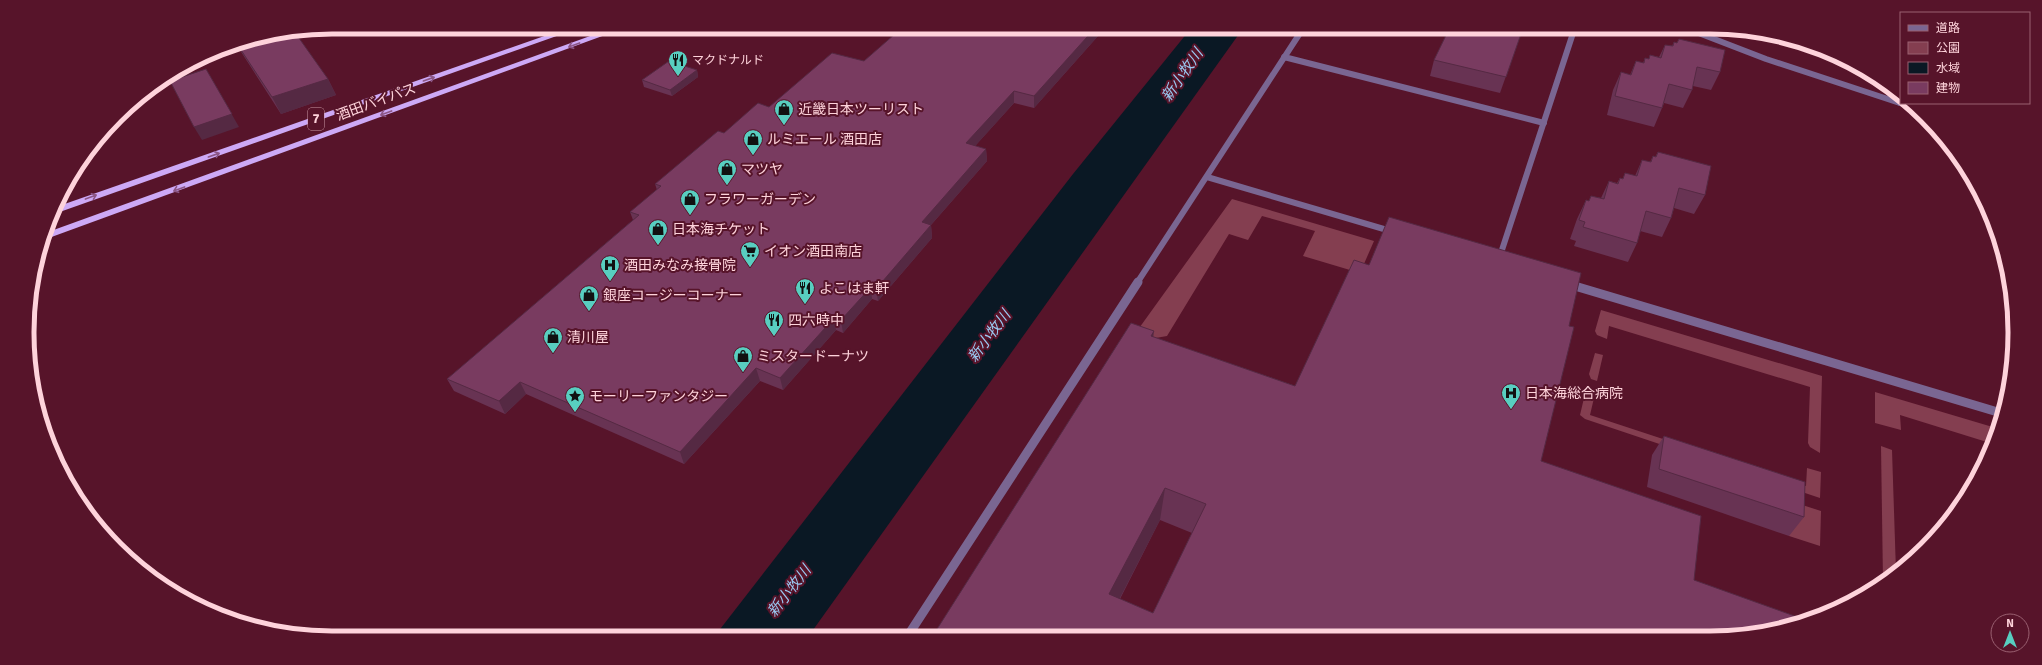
<svg xmlns="http://www.w3.org/2000/svg" width="2042" height="665" font-family="Signika,'Noto Sans JP',sans-serif">
	<style>
		.green { fill: #843e50 }
		.water { fill: #0a1824 }
		.lines { fill: none; stroke-linecap: round; stroke-linejoin: round }
		.minor { stroke: #7a6692; stroke-width: 6 }
		.tertiary-far1 { stroke: #7a6692; stroke-width: 6 }
		.tertiary { stroke: #7a6692; stroke-width: 9 }
		.trunk { fill: #cda9f6; fill-rule: evenodd }
		.wall { fill: #683353; fill-rule: evenodd }
		.shaded-wall { fill: #552943 }
		.building { fill: #793b60; stroke: #552943; fill-rule: evenodd }
		.oneway { stroke: #8c5786 }
		.labels { text-anchor: middle; dominant-baseline: central; stroke-width: 4; stroke-linejoin: round; paint-order: stroke }
		.far-poi-label { font-size: 12px; fill: #fed3db; stroke: #57142a; text-anchor: start }
		.shield { fill: #57142a; stroke: #cc9aa6; stroke-width: 1 }
		.shield-label { font-size: 13px; font-weight: bold; fill: #fed3db }
		.street-label { font-size: 14px; fill: #fed3db; stroke: #57142a }
		.poi-label { font-size: 14px; fill: #fed3db; stroke: #57142a; text-anchor: start }
		.water-label { font-size: 15px; font-style: italic; fill: #9ac9f1; stroke: #57142a }
		.rim { fill: none; stroke: #fed3db; stroke-width: 5 }
	</style>
	<rect width="100%" height="100%" fill="#57142a"/>
	<g class="green">
		<polygon points="1232,199 1374,241 1360,273 1303,256 1315,231 1262,216 1248,240 1229,234 1167,336 1150,339 1137,331"/>
		<polygon points="1601,310 1822,376 1820,453 1810,447 1808,443 1810,387 1609,326 1607,339 1597,335 1595,331"/>
		<polygon points="1595,353 1603,355 1597,381 1591,379 1589,374"/>
		<polygon points="1875,392 1996,428 1990,443 1900,415 1901,430 1875,423"/>
		<polygon points="1588,397 1594,398 1590,415 1806,486 1807,468 1821,472 1820,498 1585,419 1580,415 1584,398"/>
		<polygon points="1881,446 1892,450 1896,572 1883,581"/>
		<polygon points="1790,501 1821,511 1820,546 1789,536"/>
	</g>
	<polygon class="water" points="1192,27 1244,27 808,637 714,637 1073,174"/>
	<g class="lines">
		<g class="minor">
			<polyline points="1284,57 1544,123"/>
			<polyline points="1900,103 1901,96"/>
			<polyline points="1499,259 1575,27"/>
		</g>
		<g class="tertiary-far1">
			<polyline points="1683,27 1766,59 1915,108"/>
			<polyline points="1207,177 1394,232"/>
			<polyline points="1137,283 1304,27"/>
		</g>
		<g class="tertiary">
			<polyline points="1568,284 2001,413"/>
			<polyline points="907,637 1138,282"/>
		</g>
		<g class="trunk">
			<polygon points="570,27 582,27 54,214 56,207"/>
			<polygon points="615,27 627,27 46,239 48,232"/>
		</g>
	</g>
	<g class="wall">
		<polygon points="903,27 1106,27 1034,108 1014,103 975,146 986,149 987,161 931,225 932,238 878,301 872,299 843,333 836,330 783,390 760,381 684,464 526,394 505,414 454,391 447,379 633,220 630,212 657,190 655,184 724,133 769,107 864,61"/>
		<polygon points="1522,31 1500,93 1430,76 1434,60"/>
		<polygon points="273,33 328,79 336,95 281,114 236,44"/>
		<polygon points="1679,39 1720,72 1711,90 1693,86 1692,90 1683,108 1664,103 1662,108 1654,127 1607,115 1613,90 1621,72 1630,75 1636,61 1643,63 1645,58 1649,59 1650,55 1659,57 1665,45 1672,46 1674,42 1677,43"/>
		<polygon points="697,70 698,77 672,96 644,87 642,80"/>
		<polygon points="1658,152 1705,195 1694,214 1674,208 1671,218 1662,237 1640,231 1637,243 1628,262 1574,246 1576,241 1570,239 1577,219 1586,200 1589,201 1591,196 1601,198 1609,181 1617,183 1620,178 1623,178 1625,173 1635,176 1642,160 1650,162 1653,156 1655,157"/>
		<path d="M1569 326 1541 461 1694 580 932 637 1153 337 1295 386ZM1160 520 1192 533 1153 613 1120 599Z"/>
		<polygon points="1664,436 1804,517 1789,536 1647,487 1652,455"/>
	</g>
	<g class="shaded-wall">
		<polygon points="385,27 391,27 386,29"/>
		<polygon points="1096,27 1106,27 1034,108 1034,96"/>
		<polygon points="206,69 239,127 202,140 194,127"/>
		<polygon points="697,70 698,77 672,96 670,90"/>
		<polygon points="328,79 336,95 281,114 272,97"/>
		<polygon points="1014,91 1014,103 967,155 966,143"/>
		<polygon points="986,149 987,161 923,234 922,222"/>
		<polygon points="931,225 932,238 878,301 876,289"/>
		<polygon points="871,287 872,299 843,333 841,320"/>
		<polygon points="834,318 836,330 783,390 780,378"/>
		<polygon points="1154,331 1150,364 1151,336"/>
		<polygon points="756,368 760,381 684,464 680,452"/>
		<polygon points="520,382 526,394 505,414 499,401"/>
		<polygon points="1165,488 1160,520 1106,625 1109,594"/>
	</g>
	<g class="building">
		<polygon points="903,27 1096,27 1034,96 1014,91 966,143 986,149 922,222 931,225 876,289 871,287 841,320 834,318 780,378 756,368 680,452 520,382 499,401 447,379 639,215 630,212 661,186 655,184 718,131 724,133 758,103 769,107 832,53 864,61"/>
		<polygon points="1450,27 1503,27 1522,31 1506,77 1434,60"/>
		<polygon points="294,31 328,79 272,97 237,44 273,33"/>
		<polygon points="1679,39 1725,50 1720,72 1697,67 1692,90 1669,84 1662,108 1615,96 1621,72 1631,75 1636,61 1644,63 1645,58 1649,59 1650,55 1661,58 1665,45 1673,46 1674,42 1677,43"/>
		<polygon points="669,61 697,70 670,90 642,80"/>
		<polygon points="206,69 232,114 194,127 170,81"/>
		<polygon points="1658,152 1711,166 1705,195 1679,188 1671,218 1646,211 1637,243 1583,227 1585,222 1579,220 1586,200 1589,201 1591,196 1604,199 1609,181 1618,184 1620,178 1623,179 1625,173 1637,176 1642,160 1651,162 1653,156 1656,157"/>
		<path d="M1389 217 1581 273 1569 326 1574 327 1541 461 1701 516 1694 580 1803 619 1750 635 932 637 1131 323 1154 331 1151 336 1295 386 1354 260 1369 265ZM1165 488 1206 504 1153 613 1109 594Z"/>
		<polygon points="1664,436 1805,482 1804,517 1659,469"/>
	</g>
	<defs><path id="oneway-shaft" d="M-6 0H5M1.5-3L5.5 0L1.5 3" fill="none" stroke-width="1.6" stroke-linecap="round" stroke-linejoin="round"/></defs>
	<g class="oneway">
		<use href="#oneway-shaft" transform="translate(574 45) rotate(160)"/>
		<use href="#oneway-shaft" transform="translate(429 79) rotate(-19)"/>
		<use href="#oneway-shaft" transform="translate(386 113) rotate(160)"/>
		<use href="#oneway-shaft" transform="translate(214 155) rotate(-19)"/>
		<use href="#oneway-shaft" transform="translate(179 189) rotate(160)"/>
		<use href="#oneway-shaft" transform="translate(91 197) rotate(-20)"/>
	</g>
	<defs>
		<g id="restaurant-pin" transform="scale(1)"><path d="M0 17L-7.5 6A9.5 9.5 0 1 1 7.5 6Z" fill="#58cec0" stroke="#57142a"/><path d="M-5-6h1v4h1v-4h1v4h1v-4h1v5L-1.5 .5V6h-2V.5L-5-1ZM5-6V6H3V1.5H1.5Q1.5-4 5-6Z" fill="#111"/></g>
		<g id="shop-pin" transform="scale(1)"><path d="M0 17L-7.5 6A9.5 9.5 0 1 1 7.5 6Z" fill="#58cec0" stroke="#57142a"/><path d="M-5-2.5h2.3a2.7 3.5 0 0 1 5.4 0H5L5.5 6h-11ZM-1.5-2.5h3a1.5 2.3 0 0 0-3 0Z" fill="#111"/></g>
		<g id="supermarket-pin" transform="scale(1)"><path d="M0 17L-7.5 6A9.5 9.5 0 1 1 7.5 6Z" fill="#58cec0" stroke="#57142a"/><path d="M-6-5.5h2.5l.6 2H6L4.5 2H-2.5L-4.4-4H-6ZM-1.5 3.2a1.3 1.3 0 1 0 .1 0ZM3 3.2a1.3 1.3 0 1 0 .1 0Z" fill="#111"/></g>
		<g id="hospital-pin" transform="scale(1)"><path d="M0 17L-7.5 6A9.5 9.5 0 1 1 7.5 6Z" fill="#58cec0" stroke="#57142a"/><path d="M-5-5h3v3.5h4V-5h3V5h-3V1.5h-4V5h-3Z" fill="#111"/></g>
		<g id="sight-pin" transform="scale(1)"><path d="M0 17L-7.5 6A9.5 9.5 0 1 1 7.5 6Z" fill="#58cec0" stroke="#57142a"/><path d="M0-6L1.8-2.2L6-1.7L2.9 1.2L3.7 5.4L0 3.3L-3.7 5.4L-2.9 1.2L-6-1.7L-1.8-2.2Z" fill="#111"/></g>
	</defs>
	<g fill-rule="evenodd">
		<use href="#restaurant-pin" x="678" y="60"/>
		<use href="#shop-pin" x="784" y="109"/>
		<use href="#shop-pin" x="753" y="139"/>
		<use href="#shop-pin" x="727" y="169"/>
		<use href="#shop-pin" x="690" y="199"/>
		<use href="#shop-pin" x="658" y="229"/>
		<use href="#supermarket-pin" x="750" y="251"/>
		<use href="#hospital-pin" x="610" y="265"/>
		<use href="#restaurant-pin" x="805" y="288"/>
		<use href="#shop-pin" x="589" y="295"/>
		<use href="#restaurant-pin" x="774" y="320"/>
		<use href="#shop-pin" x="553" y="337"/>
		<use href="#shop-pin" x="743" y="356"/>
		<use href="#hospital-pin" x="1511" y="393"/>
		<use href="#sight-pin" x="575" y="396"/>
	</g>
	<g class="labels">
		<g class="far-poi-label">
			<text x="692" y="60">マクドナルド</text>
		</g>
		<rect class="shield" x="308" y="108" width="16" height="22" rx="3"/>
		<g class="shield-label">
			<text x="316" y="119">7</text>
		</g>
		<g class="street-label">
			<text transform="translate(376 102) rotate(-20)">酒田バイパス</text>
		</g>
		<g class="poi-label">
			<text x="798" y="109">近畿日本ツーリスト</text>
			<text x="767" y="139">ルミエール 酒田店</text>
			<text x="741" y="169">マツヤ</text>
			<text x="704" y="199">フラワーガーデン</text>
			<text x="672" y="229">日本海チケット</text>
			<text x="764" y="251">イオン酒田南店</text>
			<text x="624" y="265">酒田みなみ接骨院</text>
			<text x="819" y="288">よこはま軒</text>
			<text x="603" y="295">銀座コージーコーナー</text>
			<text x="788" y="320">四六時中</text>
			<text x="567" y="337">清川屋</text>
			<text x="757" y="356">ミスタードーナツ</text>
			<text x="1525" y="393">日本海総合病院</text>
			<text x="589" y="396">モーリーファンタジー</text>
		</g>
		<g class="water-label">
			<text transform="translate(1182 75) rotate(-55)">新小牧川</text>
			<text transform="translate(989 336) rotate(-53)">新小牧川</text>
			<text transform="translate(789 591) rotate(-52)">新小牧川</text>
		</g>
	</g>
	<path d="M0 0H2042V665H0ZM332 34H1710A298 298 0 0 1 2008 332V333A298 298 0 0 1 1710 631H332A298 298 0 0 1 34 333V332A298 298 0 0 1 332 34Z" fill="#57142a" fill-rule="evenodd"/>
	<path class="rim" d="M332 34H1710A298 298 0 0 1 2008 332V333A298 298 0 0 1 1710 631H332A298 298 0 0 1 34 333V332A298 298 0 0 1 332 34Z"/>
	<rect x="1900" y="12" width="130" height="92" fill="#57142a" stroke="#9a6071"/>
	<rect x="1908" y="25" width="20" height="6" fill="#7a6692" stroke="#9a6071"/>
	<text x="1936" y="32" font-size="12" fill="#fed3db">道路</text>
	<rect x="1908" y="42" width="20" height="12" fill="#843e50" stroke="#9a6071"/>
	<text x="1936" y="52" font-size="12" fill="#fed3db">公園</text>
	<rect x="1908" y="62" width="20" height="12" fill="#0a1824" stroke="#9a6071"/>
	<text x="1936" y="72" font-size="12" fill="#fed3db">水域</text>
	<rect x="1908" y="82" width="20" height="12" fill="#793b60" stroke="#9a6071"/>
	<text x="1936" y="92" font-size="12" fill="#fed3db">建物</text>
	<g transform="translate(2010 633)"><circle r="19" fill="#57142a" stroke="#9a6071"/>
	<path d="M0-3L7 15L0 10L-7 15Z" fill="#58cec0"/>
	<text y="-6" font-size="11" font-weight="bold" text-anchor="middle" fill="#fed3db">N</text>
	</g>
</svg>
